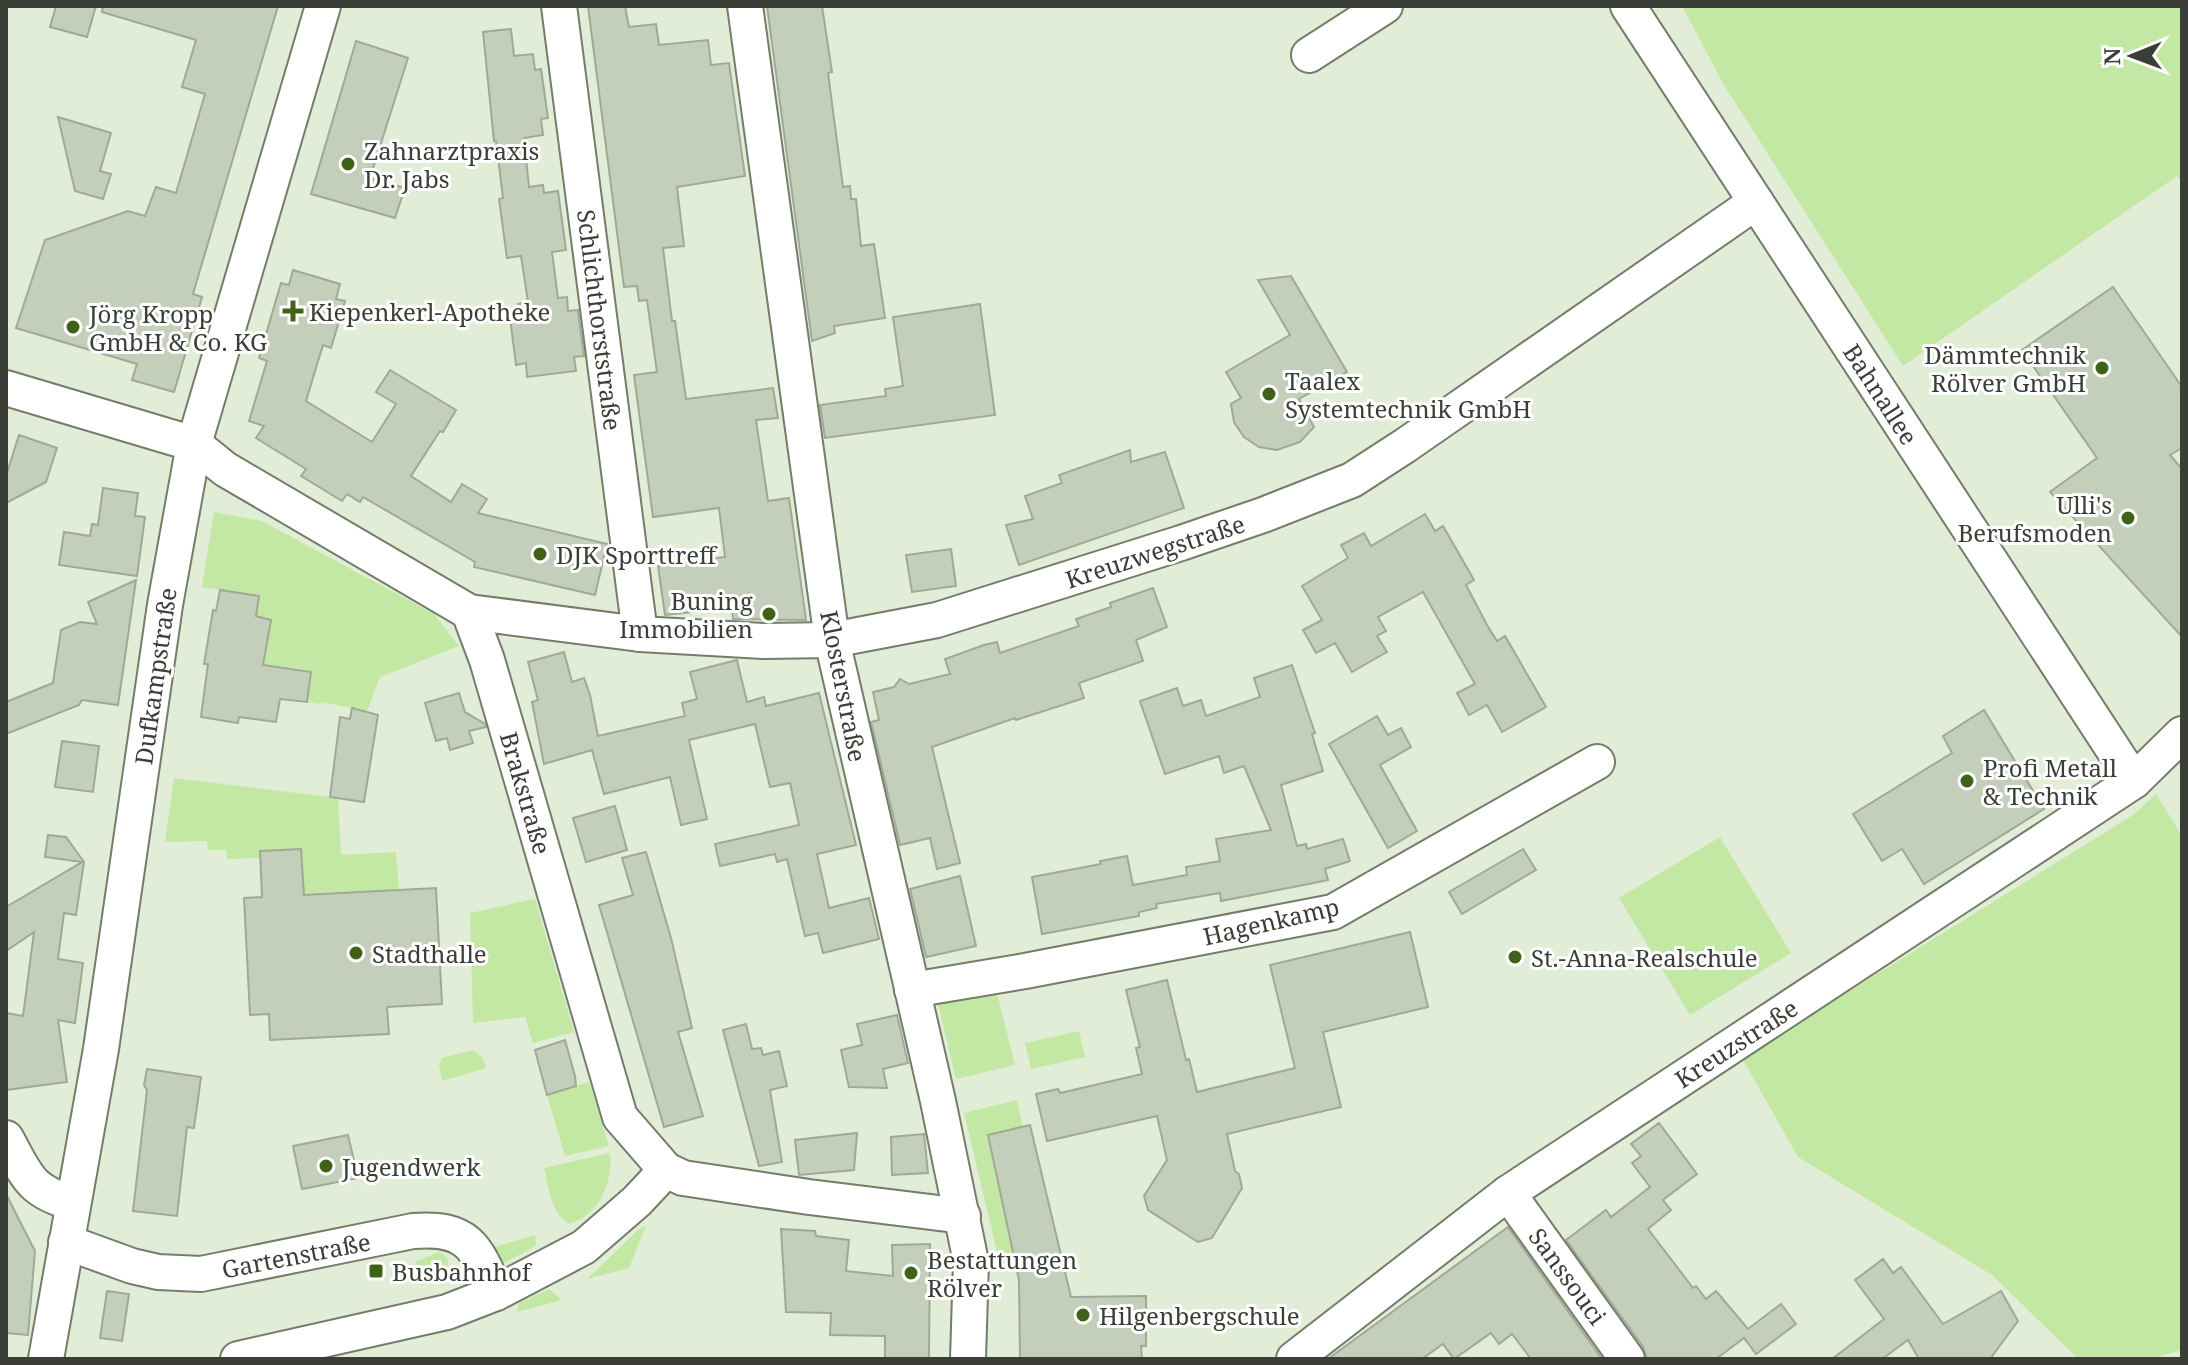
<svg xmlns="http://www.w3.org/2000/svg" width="2188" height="1365" font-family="'Noto Serif',serif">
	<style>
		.green { fill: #c3e8a3 }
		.building { fill: #c4cfbb; stroke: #9faa96; stroke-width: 2 }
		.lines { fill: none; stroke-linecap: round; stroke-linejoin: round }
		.minor-casing { stroke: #737d6a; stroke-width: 38 }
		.minor { stroke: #fff; stroke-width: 34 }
		.poi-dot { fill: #406218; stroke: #fff; stroke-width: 3 }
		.labels { text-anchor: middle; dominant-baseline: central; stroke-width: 6; stroke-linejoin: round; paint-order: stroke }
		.poi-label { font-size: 24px; fill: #3a3e36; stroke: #fff; text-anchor: start }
		.street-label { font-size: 24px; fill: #3a3e36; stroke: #fff }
	</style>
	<rect width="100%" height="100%" fill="#e2edd8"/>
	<g class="green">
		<polygon points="1682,6 2182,6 2182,182 2177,176 1903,366 1724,85"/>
		<polygon points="214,512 262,521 434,614 459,646 380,677 367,711 321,702 320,704 307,702 311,672 247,663 266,649 271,621 256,617 259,596 202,587"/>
		<polygon points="174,778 338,798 341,855 396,852 399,890 304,895 301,850 260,851 260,858 227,859 226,850 208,850 207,841 165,842"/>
		<polygon points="2156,794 2182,836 2182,1350 2149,1359 2078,1359 1992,1275 1798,1157 1742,1058 2133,815"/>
		<polygon points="1720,837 1791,953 1690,1015 1619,898"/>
		<polygon points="535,899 574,1032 533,1043 525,1017 473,1023 470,913"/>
		<polygon points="997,993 1015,1065 956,1079 938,1004"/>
		<polygon points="1079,1031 1085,1057 1031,1069 1025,1043"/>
		<polygon points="473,1050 483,1058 486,1068 442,1081 439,1065 442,1058"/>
		<polygon points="589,1082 609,1146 565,1156 547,1095"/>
		<polygon points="1017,1100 1023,1127 988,1136 1020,1273 997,1266 997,1252 964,1113"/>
		<path d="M610 1153C613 1182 600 1214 570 1224 551 1215 549 1187 544 1168Z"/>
		<polygon points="646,1225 629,1268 587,1279 638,1230"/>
		<polygon points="535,1235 536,1246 502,1264 495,1257 491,1248"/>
		<polygon points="439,1252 447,1257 450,1272 436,1281 420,1285 415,1262"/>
		<polygon points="549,1289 562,1300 517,1312 518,1304"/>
	</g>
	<g class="building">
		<polygon points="56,6 96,6 87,37 50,27"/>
		<polygon points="103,6 278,6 193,294 202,297 174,392 132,380 137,364 16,328 45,240 128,211 145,216 156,187 176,193 205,94 182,87 196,40 102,12"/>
		<polygon points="588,6 625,6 629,27 656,24 659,45 708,40 711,65 729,63 745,176 677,187 684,246 663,248 672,321 675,321 686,399 773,388 778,418 756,420 768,501 789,498 806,620 733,619 732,608 665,615 658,566 725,557 719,508 653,517 634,375 657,372 647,300 639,301 637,286 624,287"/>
		<polygon points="767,6 822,6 832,72 828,73 843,187 850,186 851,199 856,199 861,246 874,244 885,318 834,326 835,333 812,341"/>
		<polygon points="511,29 514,56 533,54 535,70 541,69 548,118 541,119 543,135 524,138 529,187 543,185 544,193 558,191 566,250 552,252 558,298 567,297 568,311 578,310 584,356 574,357 576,371 527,377 526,363 516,365 510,318 520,317 518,304 528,302 521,256 507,258 499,199 503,198 496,141 494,141 483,32"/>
		<polygon points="356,41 408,58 370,178 405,188 395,218 311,194"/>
		<polygon points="58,117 111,133 100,171 111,174 103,199 75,191"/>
		<polygon points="293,270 340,284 336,299 345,301 331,348 323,345 306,401 372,442 396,404 376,392 390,370 456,410 443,432 440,431 411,476 451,502 462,484 487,499 478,513 607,544 595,595 474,567 475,562 363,497 360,502 347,494 342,501 301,476 306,469 256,438 264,426 249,421 267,361 259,358 281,283 289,285"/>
		<polygon points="1291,276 1347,372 1299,399 1314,427 1300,442 1277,450 1259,447 1244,437 1234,422 1231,404 1241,398 1226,372 1290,335 1258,280"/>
		<polygon points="2113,287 2182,387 2182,448 2170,455 2182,469 2182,637 2050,492 2097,458 2022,350"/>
		<polygon points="980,304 995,415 825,438 820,405 886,396 885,389 903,386 893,317"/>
		<polygon points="19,435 57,448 46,482 6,503 6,476"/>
		<polygon points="1130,450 1131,462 1165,452 1184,508 1019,565 1006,525 1033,519 1025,496 1062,483 1059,475"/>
		<polygon points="103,488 138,493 135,516 145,517 137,576 59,565 64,532 90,536 92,524 98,525"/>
		<polygon points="1425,514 1435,531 1443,526 1474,580 1466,585 1487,625 1497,641 1505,636 1546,707 1502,732 1487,705 1469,715 1457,693 1475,684 1423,592 1378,617 1386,631 1377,636 1387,652 1352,672 1335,643 1316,653 1303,630 1322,620 1302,586 1348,558 1341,545 1364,533 1371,546"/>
		<polygon points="951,549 956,586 912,592 906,555"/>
		<polygon points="136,580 118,705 82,700 79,705 6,734 6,702 53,683 61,630 80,622 97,624 88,602"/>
		<polygon points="1153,588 1167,627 1136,640 1143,661 1079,683 1084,698 1016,720 1015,718 932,747 960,863 937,869 930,838 900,845 871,722 879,720 873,692 894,687 900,679 909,684 950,674 945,659 984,645 997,642 1000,653 1079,626 1076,619 1111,607 1110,603"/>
		<polygon points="220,590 259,596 256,616 271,620 263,665 311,672 307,702 280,699 276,722 239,717 238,723 201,717 208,664 204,664 213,610 216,611"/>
		<polygon points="564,652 572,682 584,678 590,695 598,736 685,716 682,703 697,699 690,672 737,660 747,702 764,697 766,706 819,693 856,845 817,854 829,908 869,898 879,939 823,953 818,933 805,936 787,859 777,862 775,854 720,866 715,844 799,825 790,783 770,787 755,724 689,740 707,819 681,825 670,777 604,794 592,750 544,764 532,702 538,700 528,662"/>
		<polygon points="1292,665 1315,733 1312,734 1323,771 1281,785 1297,846 1306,844 1307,849 1343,839 1350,861 1325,869 1328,880 1314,883 1221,901 1220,893 1156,904 1157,908 1139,912 1139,916 1042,934 1032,877 1101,864 1100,861 1127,856 1133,885 1187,875 1186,867 1220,861 1216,839 1271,830 1244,766 1224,773 1219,756 1165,774 1140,701 1177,688 1183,706 1201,700 1206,716 1260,697 1254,678"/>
		<polygon points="459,693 465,712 485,724 486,727 469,731 473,743 450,750 447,738 436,741 425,703"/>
		<polygon points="352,708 378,715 364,802 330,797 340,717 350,719"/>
		<polygon points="1984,710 2044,809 1924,884 1902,849 1882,861 1853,814 1952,753 1943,736"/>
		<polygon points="1377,716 1388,735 1401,728 1411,747 1380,765 1417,831 1388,848 1329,744"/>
		<polygon points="62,741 99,746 93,792 55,787"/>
		<polygon points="615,806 627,850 586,862 573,818"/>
		<polygon points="48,835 66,837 84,862 76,915 64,913 58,959 83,963 75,1023 58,1020 67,1082 6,1090 6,1013 23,1016 34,932 6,951 6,907 82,862 45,857"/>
		<polygon points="301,849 304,895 436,888 442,1004 387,1007 389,1034 270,1040 269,1014 250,1015 244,898 262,897 260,851"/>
		<polygon points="1523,849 1536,870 1462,914 1449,892"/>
		<polygon points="646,852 671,938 692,1028 678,1032 703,1116 664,1127 599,905 633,895 622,858"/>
		<polygon points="960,876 976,946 926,957 910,889"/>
		<polygon points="1410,932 1428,1007 1323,1032 1341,1107 1227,1134 1235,1171 1239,1174 1242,1188 1212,1238 1198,1242 1148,1210 1144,1196 1167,1160 1157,1116 1047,1141 1036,1094 1058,1089 1060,1093 1142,1074 1136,1048 1140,1047 1126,990 1167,980 1186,1060 1189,1059 1197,1092 1295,1068 1270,965"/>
		<polygon points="897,1015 908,1063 883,1069 887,1088 849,1087 841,1050 862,1045 857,1024"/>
		<polygon points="746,1024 752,1049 761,1048 763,1055 779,1051 787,1086 770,1090 782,1162 759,1166 723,1030"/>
		<polygon points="565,1040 575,1076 576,1086 547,1095 535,1050"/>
		<polygon points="147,1069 201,1077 194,1128 187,1127 177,1216 133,1211 147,1090 144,1085"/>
		<polygon points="1659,1123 1697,1174 1663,1200 1671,1210 1648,1229 1693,1288 1696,1286 1706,1299 1716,1291 1748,1329 1781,1304 1796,1324 1756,1354 1744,1338 1716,1359 1647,1359 1643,1347 1566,1240 1606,1210 1611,1217 1650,1187 1632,1163 1641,1156 1631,1144"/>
		<polygon points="1030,1125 1071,1297 1146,1296 1146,1346 1141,1346 1142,1359 1020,1359 1019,1280 988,1135"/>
		<polygon points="857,1133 854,1170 799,1175 795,1140"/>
		<polygon points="924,1134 928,1173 892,1175 891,1137"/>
		<polygon points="348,1135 358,1178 302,1189 293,1146"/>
		<polygon points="6,1194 35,1251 28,1335 6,1333"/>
		<polygon points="1508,1227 1602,1359 1531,1359 1512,1334 1499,1344 1491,1333 1454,1359 1443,1344 1422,1359 1328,1359"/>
		<polygon points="781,1229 815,1231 816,1236 849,1240 846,1271 893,1276 892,1245 930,1244 929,1359 885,1359 885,1336 830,1335 831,1313 786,1312"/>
		<polygon points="1883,1259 1893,1273 1901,1267 1943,1324 2001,1291 2018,1321 1990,1359 1919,1359 1908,1340 1882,1359 1832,1359 1884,1319 1855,1280"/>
		<polygon points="107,1291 129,1294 122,1341 100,1338"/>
	</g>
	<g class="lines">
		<g class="minor-casing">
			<g id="minor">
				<polyline points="559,6 640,634"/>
				<polyline points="745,6 832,640 938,1101 971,1262 968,1359"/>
				<polyline points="1628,6 2134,781"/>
				<polyline points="1309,55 1385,6"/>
				<polyline points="6,388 194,444 225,469 469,612 487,660 620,1117 666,1170 683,1178 809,1197 963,1216"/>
				<polyline points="469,612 640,634 764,641 832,640 937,620 1181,543 1263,515 1352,480 1406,445 1756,202"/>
				<polyline points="912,990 1025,971 1333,912 1597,762"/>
				<path d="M6 1138C27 1176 29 1191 73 1203"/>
				<polyline points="1508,1193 1627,1359"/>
				<path d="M66 1242 132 1266 158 1272 201 1274 413 1231C468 1227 476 1246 496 1293"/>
				<polyline points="46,1359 101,1049 165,605 194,444 323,6"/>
				<polyline points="238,1359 447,1312 496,1293 584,1247 637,1201 666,1170"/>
				<polyline points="1294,1359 1508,1193 2134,781 2182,734"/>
			</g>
		</g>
		<use href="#minor" class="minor"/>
	</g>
	<g class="poi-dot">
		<circle cx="348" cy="164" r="8"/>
		<path d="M289 299h8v8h8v8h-8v8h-8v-8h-8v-8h8z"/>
		<circle cx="73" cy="327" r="8"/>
		<circle cx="2102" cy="368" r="8"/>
		<circle cx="1269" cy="394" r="8"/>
		<circle cx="2128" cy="518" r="8"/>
		<circle cx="540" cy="554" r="8"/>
		<circle cx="769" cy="614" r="8"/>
		<circle cx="1967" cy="781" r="8"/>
		<circle cx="356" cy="953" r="8"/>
		<circle cx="1515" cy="957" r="8"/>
		<circle cx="326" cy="1166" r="8"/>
		<rect x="368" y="1263" width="16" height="16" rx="4"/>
		<circle cx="911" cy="1273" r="8"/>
		<circle cx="1083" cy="1315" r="8"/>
	</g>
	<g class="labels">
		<g class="poi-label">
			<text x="364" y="150">Zahnarztpraxis<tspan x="364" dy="28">Dr. Jabs</tspan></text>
			<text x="309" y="311">Kiepenkerl-Apotheke</text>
			<text x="89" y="313">Jörg Kropp<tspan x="89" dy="28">GmbH &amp; Co. KG</tspan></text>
			<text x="2086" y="354" text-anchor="end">Dämmtechnik<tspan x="2086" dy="28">Rölver GmbH</tspan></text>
			<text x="1285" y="380">Taalex<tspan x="1285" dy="28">Systemtechnik GmbH</tspan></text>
			<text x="2112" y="504" text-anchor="end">Ulli's<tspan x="2112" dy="28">Berufsmoden</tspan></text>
			<text x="556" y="554">DJK Sporttreff</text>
			<text x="753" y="600" text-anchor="end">Buning<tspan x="753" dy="28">Immobilien</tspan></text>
			<text x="1983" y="767">Profi Metall<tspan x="1983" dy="28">&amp; Technik</tspan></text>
			<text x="372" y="953">Stadthalle</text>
			<text x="1531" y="957">St.-Anna-Realschule</text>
			<text x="342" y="1166">Jugendwerk</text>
			<text x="927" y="1259">Bestattungen<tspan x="927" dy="28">Rölver</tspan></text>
			<text x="392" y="1271">Busbahnhof</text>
			<text x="1099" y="1315">Hilgenbergschule</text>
		</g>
		<g class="street-label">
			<text transform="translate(600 320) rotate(83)">Schlichthorststraße</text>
			<text transform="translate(1881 394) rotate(57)">Bahnallee</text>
			<text transform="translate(1155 551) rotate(-18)">Kreuzwegstraße</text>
			<text transform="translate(155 676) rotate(-82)">Dufkampstraße</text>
			<text transform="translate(844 686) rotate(79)">Klosterstraße</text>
			<text transform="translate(526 793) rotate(74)">Brakstraße</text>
			<text transform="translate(1271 921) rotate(-13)">Hagenkamp</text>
			<text transform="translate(1736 1043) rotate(-33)">Kreuzstraße</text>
			<text transform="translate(296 1255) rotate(-11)">Gartenstraße</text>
			<text transform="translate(1568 1276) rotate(54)">Sanssouci</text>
		</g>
	</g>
	<rect width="2188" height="1365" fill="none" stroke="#3a3e36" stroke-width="16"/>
	<g transform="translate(2132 56) rotate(269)" stroke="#ffffff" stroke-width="6" paint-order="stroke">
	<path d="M0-6L14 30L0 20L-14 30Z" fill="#3a3e36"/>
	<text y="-12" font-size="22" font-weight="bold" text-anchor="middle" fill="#3a3e36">N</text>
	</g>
</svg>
